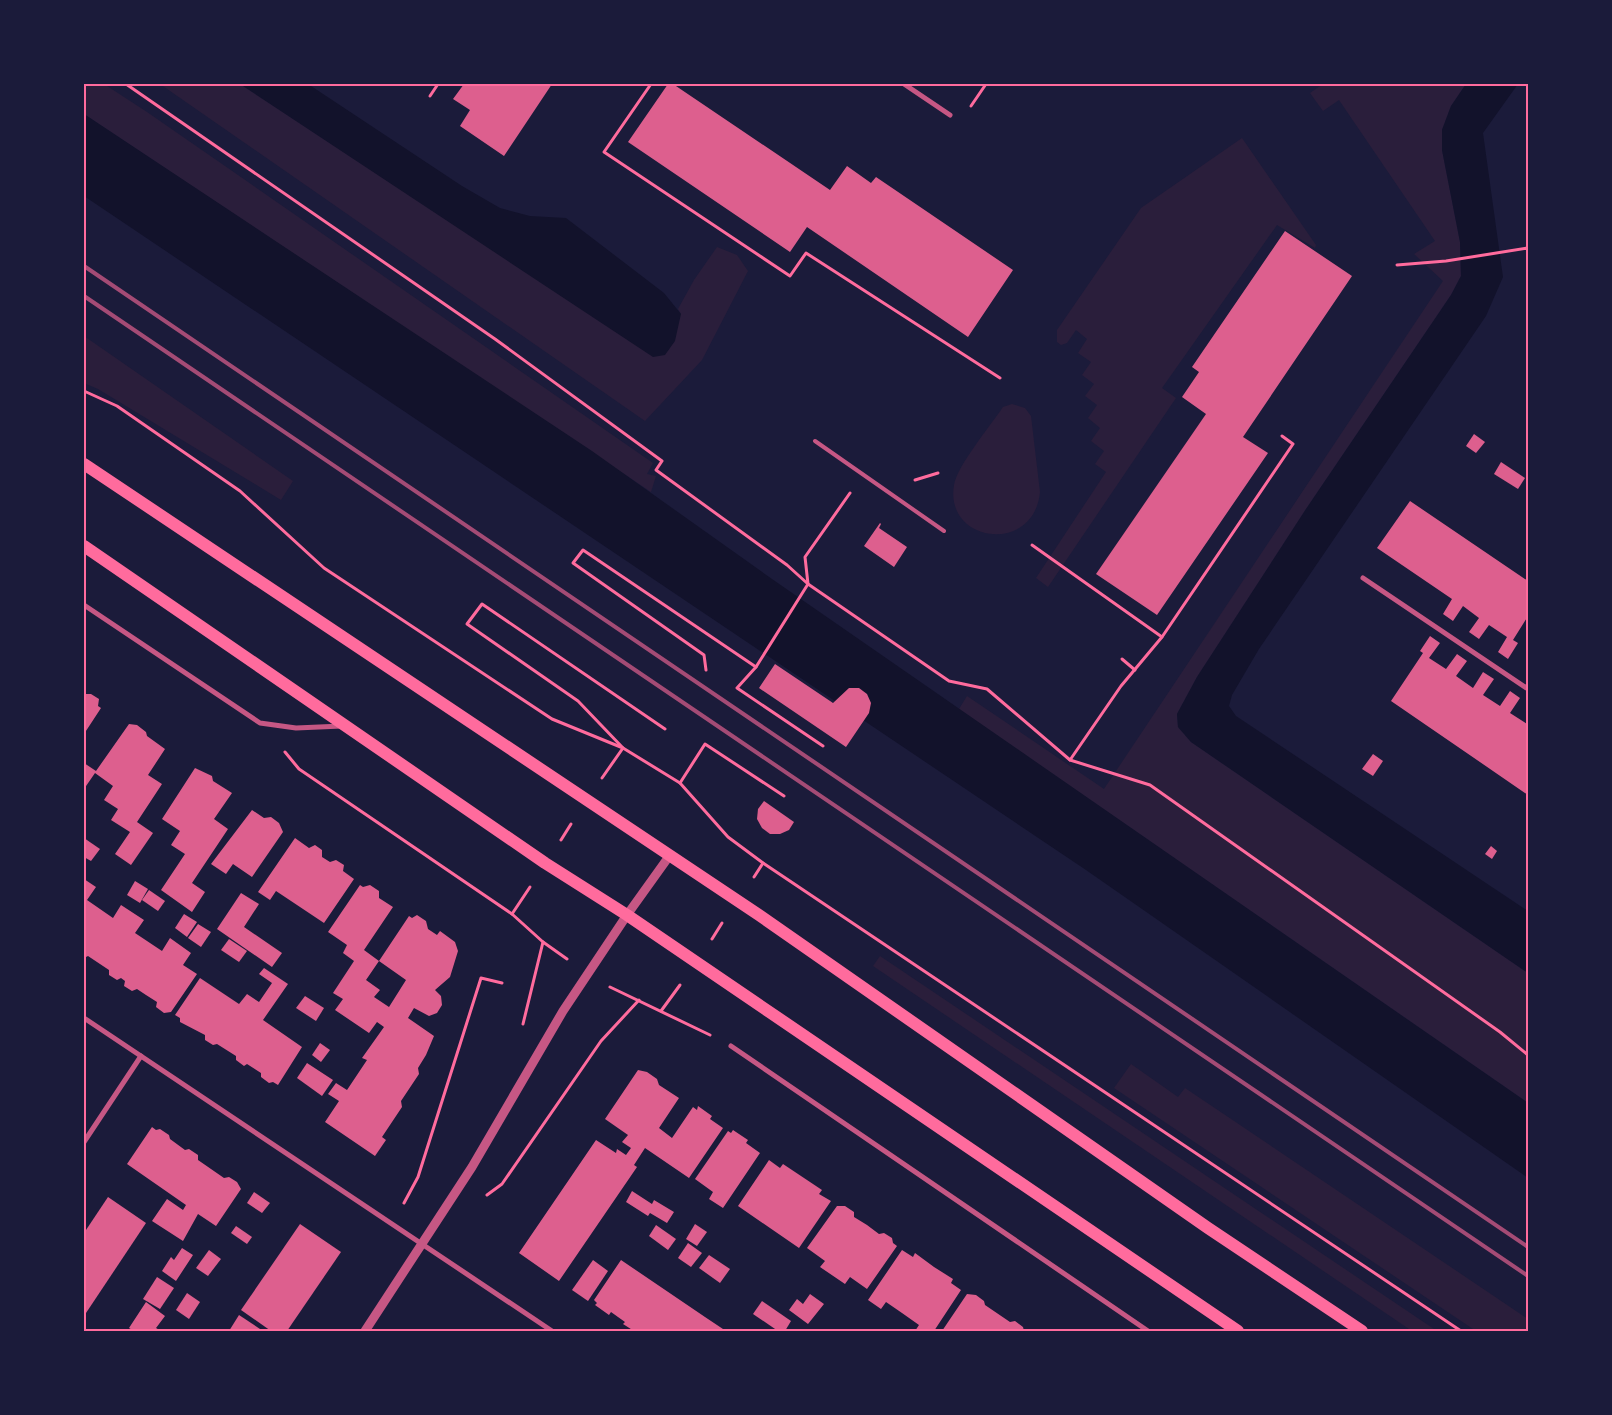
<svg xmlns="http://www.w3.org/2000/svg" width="1612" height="1415" font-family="'Public Sans',sans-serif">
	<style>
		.green { fill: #2a1e3b }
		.water { fill: #12122b }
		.building { fill: #dd5f8e }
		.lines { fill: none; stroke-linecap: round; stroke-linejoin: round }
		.path { stroke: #ff6b9d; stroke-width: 3 }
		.service { stroke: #c65784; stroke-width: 4 }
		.minor { stroke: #c65784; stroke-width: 5 }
		.tertiary { stroke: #c65784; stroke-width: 9 }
		.primary { stroke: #ff6b9d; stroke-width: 12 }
		.rail { stroke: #a44b75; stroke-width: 4 }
		.neatline { fill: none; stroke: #ff6b9d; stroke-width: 2 }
	</style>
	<rect width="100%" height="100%" fill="#1b1b3a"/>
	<g class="green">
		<polygon points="84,84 104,84 147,112 653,463 647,474 656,476 651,492 84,114"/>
		<polygon points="160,84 240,84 531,275 681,314 678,309 694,280 717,247 737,255 748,271 702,360 645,421"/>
		<polygon points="1323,84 1466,84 1451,106 1442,130 1442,150 1460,242 1461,276 1451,295 1306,509 1197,677 1177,714 1178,727 1191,742 1528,973 1528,1103 959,709 967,696 1104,789 1443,281 1414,254 1435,241 1339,100 1323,111 1310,93"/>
		<polygon points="1242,138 1316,245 1315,248 1277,225 1162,388 1176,398 1048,587 1036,578 1106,472 1095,464 1104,451 1091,441 1100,428 1088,418 1097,405 1085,396 1094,384 1082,375 1091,362 1078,353 1087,339 1076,330 1067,343 1061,345 1057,342 1057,330 1141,208"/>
		<polygon points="84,336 293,481 281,500 98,389 84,383"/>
		<path d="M1012 404 1025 408 1031 416 1040 492C1034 555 944 543 954 485 957 466 991 425 1003 407Z"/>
		<polygon points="880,956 1437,1331 1412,1331 873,966"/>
		<polygon points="1131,1064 1178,1097 1185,1088 1528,1319 1528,1331 1476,1331 1114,1088"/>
	</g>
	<g class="water">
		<polygon points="240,84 308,84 462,186 500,208 530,216 566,218 664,293 681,314 675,341 665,355 653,357"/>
		<polygon points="1466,84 1518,84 1483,133 1503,277 1486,316 1259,649 1232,695 1229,706 1236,716 1528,911 1528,973 1191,742 1178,727 1177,714 1197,677 1306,509 1451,295 1461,276 1460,242 1442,150 1442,130 1451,106"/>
		<polygon points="84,114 592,451 772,579 1528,1103 1528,1178 1086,870 84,196"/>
	</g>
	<g class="building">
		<polygon points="464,84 552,84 504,156 460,126 470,110 453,99"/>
		<polygon points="668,84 673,84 830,190 847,166 871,183 876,177 1013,270 968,337 807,227 790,252 628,142"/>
		<polygon points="1285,231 1352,276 1243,437 1268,453 1157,615 1096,574 1206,414 1182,397 1199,372 1192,367"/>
		<polygon points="1474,434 1485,442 1476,453 1466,446"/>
		<polygon points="1501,462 1525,478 1518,489 1494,474"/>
		<polygon points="1410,501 1528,581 1528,616 1513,640 1518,643 1508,659 1498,652 1507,637 1489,625 1479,639 1469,632 1479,618 1463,606 1453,621 1443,614 1452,599 1377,548"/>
		<polygon points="880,523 881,524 879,528 907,547 894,567 864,546"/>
		<polygon points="1430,636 1440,643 1429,658 1446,669 1457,654 1467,661 1456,676 1473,688 1483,672 1494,679 1483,695 1500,706 1510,691 1520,698 1510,713 1527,724 1528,721 1528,795 1391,701 1423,653 1420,651"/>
		<polygon points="775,664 833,703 849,688 859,688 867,694 871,703 869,713 846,747 759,688"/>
		<polygon points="86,694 91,694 99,699 98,706 101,708 84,734"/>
		<polygon points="129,724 137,725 146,732 147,736 165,749 148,775 162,784 137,822 153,833 131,865 115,854 130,832 111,820 118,809 104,800 113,786 95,773 84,789 84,763 96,771"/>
		<polygon points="1373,754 1383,761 1373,776 1362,769"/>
		<polygon points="195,768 212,776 213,781 232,793 214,819 228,829 192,883 205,892 192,912 161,890 185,854 171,845 180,831 162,819"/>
		<polygon points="764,801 794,822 789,830 780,834 770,834 762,828 757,819 758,809"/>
		<polygon points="252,810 264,818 271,817 279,823 283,832 252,877 233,864 226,874 211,864"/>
		<polygon points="84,838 100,849 91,861 84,857"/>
		<polygon points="295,838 309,848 315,845 322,850 322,857 330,862 336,860 344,865 343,871 354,879 324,923 276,891 270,900 258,892"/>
		<polygon points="1491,846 1497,851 1492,859 1485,854"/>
		<polygon points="84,879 96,887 87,900 113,918 121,905 144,920 135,933 162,951 170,938 191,953 183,965 197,974 171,1012 164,1013 156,1007 157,1002 146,995 137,989 132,991 124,986 125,981 121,978 117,980 109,975 109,970 88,956 84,958"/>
		<polygon points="135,881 148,889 140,903 127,895"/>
		<polygon points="360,885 363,887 370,885 379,891 379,898 393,907 364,950 379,961 366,980 380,990 374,997 389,1007 406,980 379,961 409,916 412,918 417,915 426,921 428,929 437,935 440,931 455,942 458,951 450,977 435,990 441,996 442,1005 437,1013 429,1016 414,1008 408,1018 434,1036 426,1055 418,1068 419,1074 401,1101 402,1107 382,1137 386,1140 375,1156 325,1122 339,1101 328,1094 336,1083 347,1090 367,1060 362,1058 384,1027 377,1022 369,1033 335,1010 343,999 333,993 354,961 343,953 347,945 328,932"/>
		<polygon points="149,890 165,901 158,911 142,900"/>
		<polygon points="241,893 259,904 244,927 282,953 272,967 217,929"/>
		<polygon points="184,914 197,922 187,937 175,928"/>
		<polygon points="198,924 211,932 201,947 188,938"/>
		<polygon points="229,939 247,951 239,962 221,950"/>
		<polygon points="264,968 288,984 263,1020 302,1047 278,1085 273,1082 269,1083 261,1077 261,1073 247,1064 244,1066 236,1060 236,1056 217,1044 213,1045 205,1040 205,1035 180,1022 180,1018 175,1015 200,978 239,1004 247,994 259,1002 272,983 259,974"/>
		<polygon points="305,996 324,1008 316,1021 296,1008"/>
		<polygon points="320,1043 330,1050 321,1062 312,1055"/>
		<polygon points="307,1063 333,1080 322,1096 297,1078"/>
		<polygon points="638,1070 647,1072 657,1079 659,1085 679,1098 659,1128 672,1138 693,1107 697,1110 698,1106 712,1116 710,1119 723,1128 689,1178 645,1148 634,1165 637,1167 559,1281 519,1253 596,1140 616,1153 617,1149 626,1155 631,1148 622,1142 628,1135 605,1119"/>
		<polygon points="152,1127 156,1130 160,1129 169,1135 170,1139 185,1150 189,1149 198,1155 198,1160 224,1178 229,1177 237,1182 241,1189 216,1226 198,1214 183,1241 152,1221 167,1199 183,1210 186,1205 127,1164"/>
		<polygon points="733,1130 748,1140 746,1143 760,1153 723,1208 709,1199 713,1192 695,1179 728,1131 731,1133"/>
		<polygon points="769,1160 780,1168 783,1164 822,1190 819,1194 831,1201 799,1248 738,1206"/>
		<polygon points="632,1191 652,1204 654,1200 674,1212 667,1223 650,1213 648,1216 626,1202"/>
		<polygon points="254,1192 270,1203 262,1213 247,1203"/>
		<polygon points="108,1197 146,1223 84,1316 84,1233"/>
		<polygon points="837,1206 845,1206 854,1212 854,1217 867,1225 879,1234 884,1233 892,1238 893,1243 897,1246 867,1289 850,1277 845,1284 820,1267 825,1261 807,1248"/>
		<polygon points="300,1224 341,1252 287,1331 271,1331 241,1310"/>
		<polygon points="695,1224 707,1232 697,1246 686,1239"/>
		<polygon points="656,1225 676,1239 668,1250 649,1236"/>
		<polygon points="236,1226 252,1237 247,1244 231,1233"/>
		<polygon points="688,1243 702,1253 691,1267 678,1258"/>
		<polygon points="182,1248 193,1255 176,1281 162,1271 171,1257 174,1260"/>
		<polygon points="209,1250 221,1259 208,1276 196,1268"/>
		<polygon points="902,1250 913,1257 915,1253 934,1267 953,1279 951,1283 961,1290 934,1331 915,1331 919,1325 902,1313 886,1302 881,1309 868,1300"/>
		<polygon points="709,1255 730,1269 720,1283 699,1268"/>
		<polygon points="593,1260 608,1271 588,1301 572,1290"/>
		<polygon points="621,1260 705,1317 726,1331 634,1331 623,1324 625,1322 611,1312 609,1315 595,1305 597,1303 594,1300"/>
		<polygon points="157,1277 174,1288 160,1309 143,1299"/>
		<polygon points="187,1293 200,1302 189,1319 176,1310"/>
		<polygon points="810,1294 824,1304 808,1324 789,1310 797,1299 803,1304"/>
		<polygon points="967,1294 976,1295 984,1301 985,1305 1010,1322 1015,1321 1023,1327 1024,1331 942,1331"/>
		<polygon points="762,1301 791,1321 785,1331 778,1331 753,1314"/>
		<polygon points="146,1302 165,1316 156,1328 161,1331 134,1331 129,1328"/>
		<polygon points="239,1315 263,1331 229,1331"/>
	</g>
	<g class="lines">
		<g class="path">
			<polyline points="126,84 495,339 662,461 656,470 787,565 808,584 949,681 987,689 1070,760 1150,785 1500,1032 1528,1055"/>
			<polyline points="651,84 604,152 790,276 806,253 1000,378"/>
			<polyline points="430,96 438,84"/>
			<polyline points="971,106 986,84"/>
			<polyline points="1397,265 1446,261 1528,248"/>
			<polyline points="84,391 117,406 240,491 324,568 552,719 623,748 680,783 728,837 763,863 1461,1331"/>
			<polyline points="915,480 938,473"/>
			<polyline points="1032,545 1162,637 1121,686 1070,760"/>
			<polyline points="1162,637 1293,444 1282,436"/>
			<polyline points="1122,659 1135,670"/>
			<polyline points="756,667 737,688 823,746"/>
			<polyline points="706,670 704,655 573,563 583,550 756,667 808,584 805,557 850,493"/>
			<polyline points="285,752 299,769 512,914 543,942 567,959"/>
			<polyline points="602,778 623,748 578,701 467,624 482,604 665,729"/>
			<polyline points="680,783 705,744 784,796"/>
			<polyline points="561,840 571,824"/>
			<polyline points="754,877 763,863"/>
			<polyline points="512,914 530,887"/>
			<polyline points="712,939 722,923"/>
			<polyline points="610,987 710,1035"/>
			<polyline points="661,1011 680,985"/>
			<polyline points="523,1024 543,942"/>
			<polyline points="487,1195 502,1184 601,1041 639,1000"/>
			<polyline points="404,1203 418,1177 481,978 502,983"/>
		</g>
		<polyline class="service" points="815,441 944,531"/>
		<g class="minor">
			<polyline points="904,84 950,115"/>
			<polyline points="1363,578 1528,689"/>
			<polyline points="84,605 260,723 296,728 342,726"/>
			<polyline points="84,1018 552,1331"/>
			<polyline points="731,1046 1148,1331"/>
			<polyline points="84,1142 141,1056"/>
		</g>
		<polyline class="tertiary" points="365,1331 472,1167 563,1011 627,915 670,855"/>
		<g class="primary">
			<polyline points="84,464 759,915 1208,1228 1362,1331"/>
			<polyline points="84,546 545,863 627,915 1238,1331"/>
		</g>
		<g class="rail">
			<polyline points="84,266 1528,1247"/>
			<polyline points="84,296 1528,1276"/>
		</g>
	</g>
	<rect width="1612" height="1415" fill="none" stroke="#1b1b3a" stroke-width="170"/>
	<rect x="85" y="85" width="1442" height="1245" class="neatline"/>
</svg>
